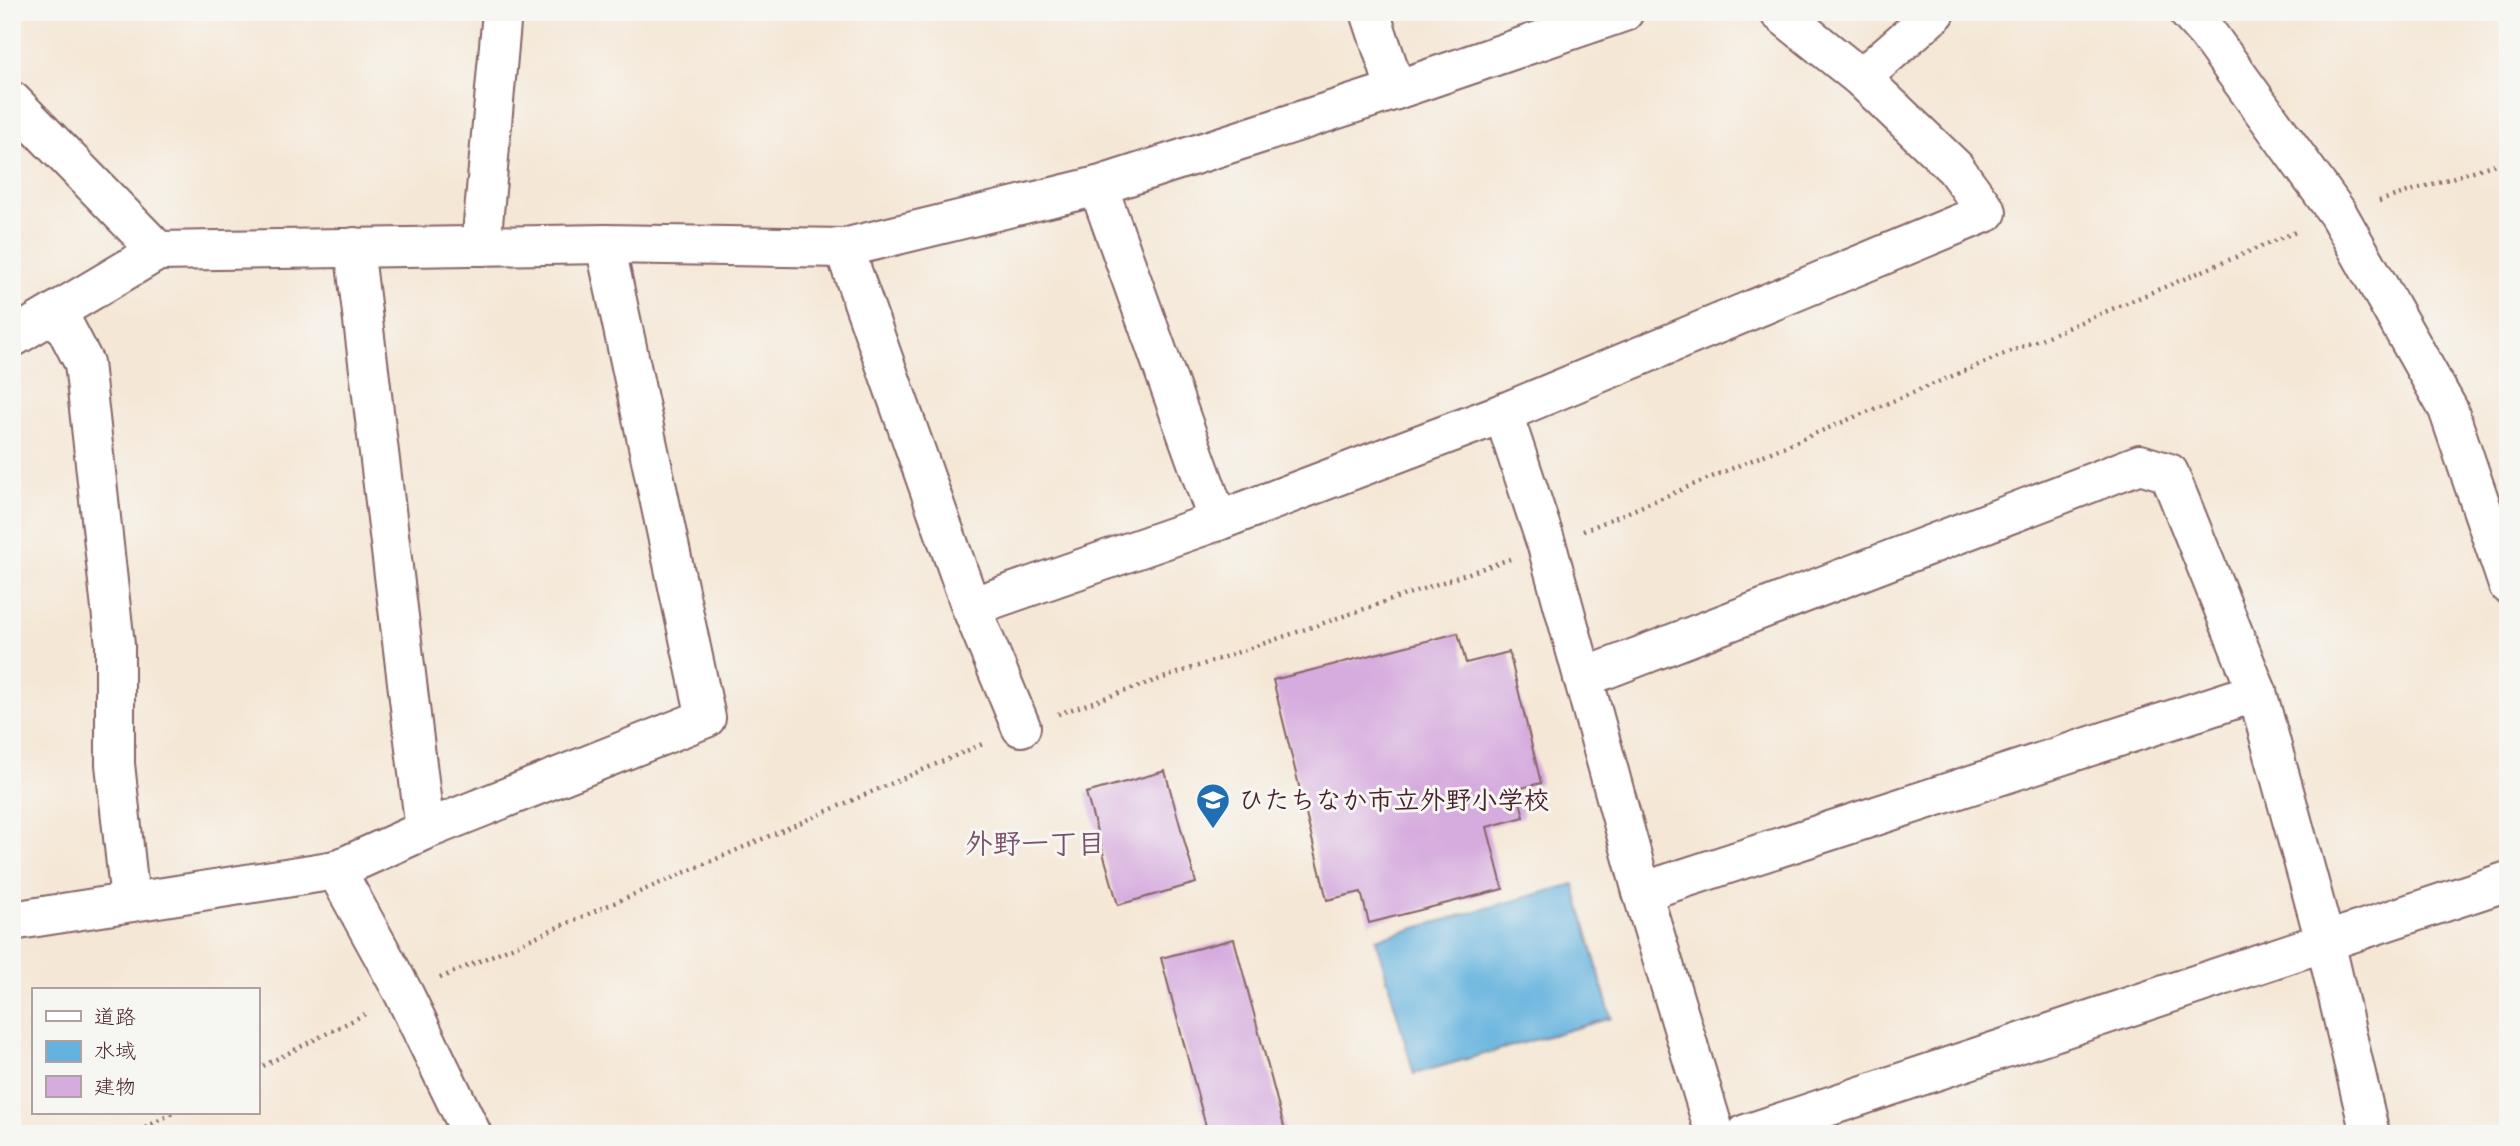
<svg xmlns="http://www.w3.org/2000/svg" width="2520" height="1146" font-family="Itim,'Klee One',sans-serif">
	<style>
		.water { fill: #65b2de; stroke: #586884; stroke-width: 2 }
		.building { fill: #d6abde }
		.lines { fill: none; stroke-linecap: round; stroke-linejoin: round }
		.street-casing { stroke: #866566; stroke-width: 42 }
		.path { stroke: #866566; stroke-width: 4.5; stroke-dasharray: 2 5; stroke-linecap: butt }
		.street { stroke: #fff; stroke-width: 38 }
		.labels { text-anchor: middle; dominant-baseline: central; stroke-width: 6; stroke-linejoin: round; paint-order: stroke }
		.poi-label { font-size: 26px; font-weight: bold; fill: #4a1f2b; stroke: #f6f6f2; text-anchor: start }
		.neighbourhood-label { font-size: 28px; font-weight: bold; fill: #7b506a; stroke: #f6f6f2 }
	</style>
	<rect width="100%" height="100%" fill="#f6f6f2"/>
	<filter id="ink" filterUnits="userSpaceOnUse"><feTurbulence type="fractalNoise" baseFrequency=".0143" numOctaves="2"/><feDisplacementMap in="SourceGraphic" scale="14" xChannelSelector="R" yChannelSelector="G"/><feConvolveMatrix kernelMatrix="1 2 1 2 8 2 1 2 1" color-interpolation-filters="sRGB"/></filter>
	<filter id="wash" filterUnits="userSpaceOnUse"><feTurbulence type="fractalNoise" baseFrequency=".00686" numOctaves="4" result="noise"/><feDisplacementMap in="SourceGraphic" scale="28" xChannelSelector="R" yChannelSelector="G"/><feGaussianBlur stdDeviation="1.57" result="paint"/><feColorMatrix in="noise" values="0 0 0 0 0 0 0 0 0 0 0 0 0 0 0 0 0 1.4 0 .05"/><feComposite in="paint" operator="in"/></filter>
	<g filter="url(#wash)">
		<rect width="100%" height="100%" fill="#f5e7d5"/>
		<polygon class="water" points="1574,884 1611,1018 1414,1074 1376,939"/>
		<g id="blocks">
			<g class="building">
				<polygon points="1458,633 1466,663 1509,652 1541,783 1517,789 1524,817 1487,827 1503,889 1369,923 1361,892 1327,900 1273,680"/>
				<polygon points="1165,771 1196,883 1118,905 1086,793"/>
				<polygon points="1234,939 1286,1134 1208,1134 1161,958"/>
			</g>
		</g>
	</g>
	<g filter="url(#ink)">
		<use href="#blocks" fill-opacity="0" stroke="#866566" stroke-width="2"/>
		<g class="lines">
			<g class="street-casing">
				<g id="street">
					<polyline points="1370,12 1396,90"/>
					<polyline points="2188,12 2207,33 2338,214 2448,409 2508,585"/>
					<polyline points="1861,78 1936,12"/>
					<polyline points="12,101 158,251"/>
					<polyline points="1098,186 1218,521"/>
					<polyline points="481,246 502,12"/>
					<polyline points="354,247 425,830"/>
					<polyline points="844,248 971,607 1021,727"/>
					<polyline points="58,313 84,363 115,645 115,764 130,901"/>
					<polyline points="12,338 158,251 605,244 844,248 1098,186 1396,90 1624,12"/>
					<polyline points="1503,413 1547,546 1642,892 1715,1134"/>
					<polyline points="971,607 1218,521 1503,413 1987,212 1955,168 1861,78 1779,12"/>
					<polyline points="1583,678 2140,464 2169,473 2257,692 2325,941 2370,1134"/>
					<polyline points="336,870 404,994 472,1134"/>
					<polyline points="1642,892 2257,692"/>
					<polyline points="12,921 336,870 425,830 706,718 605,244"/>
					<polyline points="1746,1134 2508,881"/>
				</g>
			</g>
			<g class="path">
				<polyline points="2379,201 2508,160"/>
				<polyline points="1583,531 2298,231"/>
				<polyline points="1058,714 1510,559"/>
				<polyline points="440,978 985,743"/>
				<polyline points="257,1069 369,1012"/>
				<polyline points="133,1134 173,1113"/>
			</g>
			<use href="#street" class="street"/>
		</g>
	</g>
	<defs>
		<g id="school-pin" transform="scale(1.75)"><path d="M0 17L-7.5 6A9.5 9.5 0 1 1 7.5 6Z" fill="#1f6fb2" stroke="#f6f6f2"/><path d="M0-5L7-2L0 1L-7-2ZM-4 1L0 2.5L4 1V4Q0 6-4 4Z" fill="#fff"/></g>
	</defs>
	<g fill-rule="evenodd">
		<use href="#school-pin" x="1213" y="800"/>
	</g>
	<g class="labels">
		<g class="poi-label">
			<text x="1238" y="800">ひたちなか市立外野小学校</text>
		</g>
		<g class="neighbourhood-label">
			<text x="1035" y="843">外野一丁目</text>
		</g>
	</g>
	<rect width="2520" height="1146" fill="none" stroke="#f6f6f2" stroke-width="42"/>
	<rect x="32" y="988" width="228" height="126" fill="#f6f6f2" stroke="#b1a0a2" stroke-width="2"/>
	<rect x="46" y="1011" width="35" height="10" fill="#ffffff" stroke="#b1a0a2" stroke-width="2"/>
	<text x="94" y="1024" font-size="21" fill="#4a1f2b">道路</text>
	<rect x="46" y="1041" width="35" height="21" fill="#65b2de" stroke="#b1a0a2" stroke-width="2"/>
	<text x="94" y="1058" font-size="21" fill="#4a1f2b">水域</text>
	<rect x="46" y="1076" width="35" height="21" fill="#d6abde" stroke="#b1a0a2" stroke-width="2"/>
	<text x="94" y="1094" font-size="21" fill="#4a1f2b">建物</text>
</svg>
